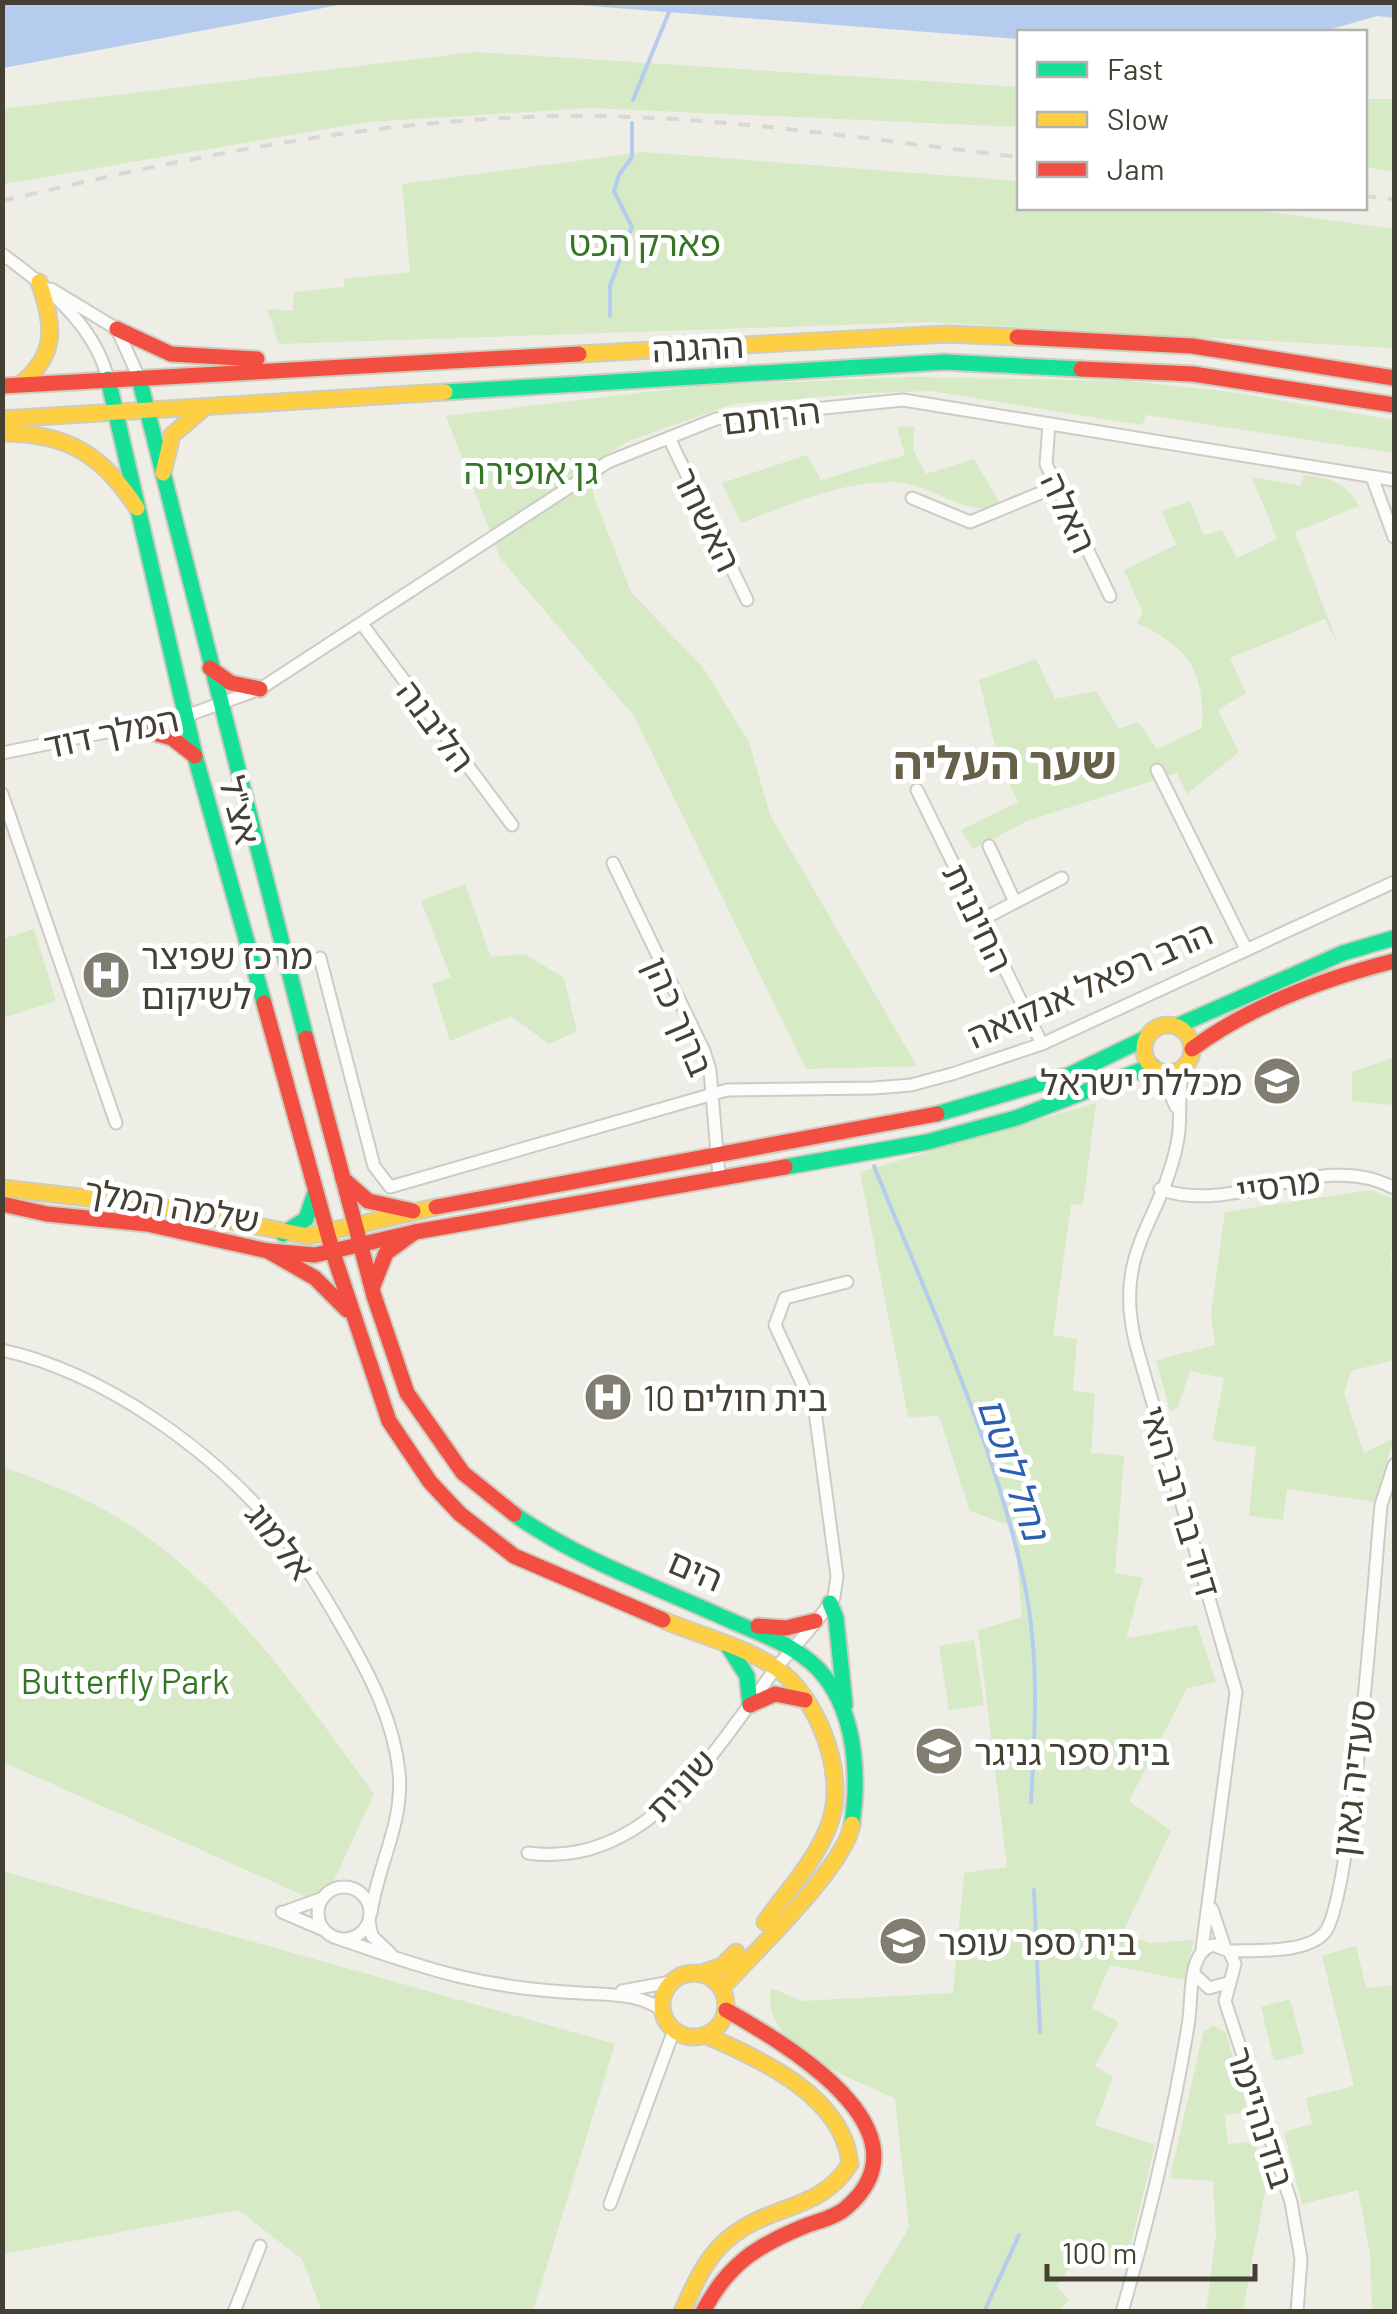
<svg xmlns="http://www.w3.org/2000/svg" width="1397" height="2314" font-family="Barlow,'Noto Sans Hebrew',sans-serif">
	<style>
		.green { fill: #d5eac5 }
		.water { fill: #b5ccee }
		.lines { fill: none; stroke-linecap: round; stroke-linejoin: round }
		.stream { stroke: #b5ccee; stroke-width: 4 }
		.street-casing { stroke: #cccbc4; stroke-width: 15 }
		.fast-casing { stroke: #ceccbd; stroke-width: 19 }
		.slow-casing { stroke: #ceccbd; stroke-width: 19 }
		.jam-casing { stroke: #ceccbd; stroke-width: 19 }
		.street { stroke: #fcfcfb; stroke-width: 11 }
		.fast { stroke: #16e098; stroke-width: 15 }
		.slow { stroke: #ffcf43; stroke-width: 15 }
		.jam { stroke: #f24e42; stroke-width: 15 }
		.rail { stroke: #d8d8d7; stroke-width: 4; stroke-dasharray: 12 12; stroke-linecap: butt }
		.labels { text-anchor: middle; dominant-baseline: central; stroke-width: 10; stroke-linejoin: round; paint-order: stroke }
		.park-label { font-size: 35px; fill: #357626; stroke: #fff }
		.street-label { font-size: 35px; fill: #444033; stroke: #fff }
		.poi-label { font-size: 35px; fill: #444033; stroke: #fff; text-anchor: start }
		.water-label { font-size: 38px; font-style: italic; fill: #2b5fb1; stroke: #fff }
		.district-label { font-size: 45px; font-weight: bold; fill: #67614a; stroke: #fff }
	</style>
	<rect width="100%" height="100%" fill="#eeede6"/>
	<g class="green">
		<polygon points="475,52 1019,87 1019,127 591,108 367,122 3,184 3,111 8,108"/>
		<polygon points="1365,99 1394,99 1394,172 1365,167"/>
		<polygon points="644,152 1019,181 1019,208 1238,208 1394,229 1394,348 928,322 279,344 267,309 293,311 294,292 344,287 345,279 410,272 402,184"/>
		<polygon points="912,377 1129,381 1231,392 1394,420 1394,453 1146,415 1142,425 930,391 868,393 733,404 629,441 591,464 593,494 631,592 704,669 749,742 770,815 917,1066 806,1069 634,716 500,558 446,416 698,386"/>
		<path d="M914 426 913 450 926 474 974 459 1001 505C962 519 931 481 891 482 840 482 788 505 741 523L722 483 807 455 821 480 905 455 897 427Z"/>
		<path d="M1304 475C1328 477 1347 483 1359 506L1295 532 1339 647 1325 619 1230 658 1246 693 1218 710 1239 752 1187 794 1177 773 1027 821 973 849 961 830 1018 802 1000 765 979 680 1036 659 1055 699 1096 691 1119 729 1138 722 1157 749 1202 728C1205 670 1188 647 1137 623L1143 613 1124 570 1176 545 1162 511 1190 501 1204 535 1222 530 1237 558 1277 539 1252 477 1301 486Z"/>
		<polygon points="465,884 491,957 525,954 564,978 577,1031 549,1044 511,1016 450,1041 432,984 451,977 421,901"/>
		<polygon points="34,929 56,1001 3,1018 3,939"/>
		<polygon points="1394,1057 1394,1105 1352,1101 1352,1072"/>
		<path d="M1096 1103 1083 1204 1071 1205 1053 1335 1077 1339 1073 1391 1095 1393 1091 1453 1124 1456 1115 1573 1143 1578 1126 1639 1197 1625 1216 1682 1187 1688 1129 1801 1171 1831 1122 1934 1150 1943 1194 1940 1184 1980 1110 1965 1092 2008 1119 2022 1095 2066 1113 2077 1095 2125 1155 2145 1125 2268 1087 2245 1056 2286 1069 2299 1060 2311H858L909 2228 895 2099C851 2076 761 2050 771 1988L802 2001 953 1993 964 1873 1007 1867 978 1630 1022 1617 1014 1527 970 1511 939 1416 908 1417 860 1172Z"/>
		<polygon points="1370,1190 1394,1199 1394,1251 1391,1252 1394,1360 1351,1371 1344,1393 1364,1453 1394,1438 1375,1502 1287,1489 1283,1520 1249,1516 1256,1447 1212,1440 1224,1378 1190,1371 1177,1409 1170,1411 1156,1360 1215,1345 1211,1313 1225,1212"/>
		<path d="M3 1466C35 1480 70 1491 101 1508 217 1571 298 1690 374 1794L323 1904 3 1762Z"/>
		<polygon points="974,1640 984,1705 949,1710 939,1646"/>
		<polygon points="2,1871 615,2044 533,2311 322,2311 302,2259 238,2210 3,2254"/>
		<polygon points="1356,1946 1366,1988 1394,1985 1394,2311 1372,2311 1370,2253 1358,2190 1302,2204 1284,2132 1312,2124 1306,2098 1354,2086 1322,1956"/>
		<polygon points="1290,1999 1304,2053 1274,2061 1261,2007"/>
		<polygon points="1213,2025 1226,2033 1248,2112 1225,2115 1228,2144 1254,2142 1268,2174 1243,2311 1206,2311 1216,2235 1213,2181 1170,2178 1203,2033"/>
	</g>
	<g class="water">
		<polygon points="3,2 350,2 350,3 3,68"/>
		<polygon points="1394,2 1394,18 1377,16 1321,32 1019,32 1019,39 577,5 421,3"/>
	</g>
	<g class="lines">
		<g class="stream">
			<polyline points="633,100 669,12"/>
			<polyline points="610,316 610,286 632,227 614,191 619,175 632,157 632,123"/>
			<path d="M874 1166C928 1300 1001 1456 1027 1597 1039 1664 1035 1734 1031 1802"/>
			<polyline points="1034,1890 1040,2032"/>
			<polyline points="984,2312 1019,2235"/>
		</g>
		<g class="street-casing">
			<g id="street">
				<path d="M2 254C46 286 95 325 108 379"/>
				<polyline points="51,289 117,329 139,378"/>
				<polyline points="1049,424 1046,464 1110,596"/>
				<polyline points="669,438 747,600"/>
				<polyline points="1372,477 1394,537"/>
				<polyline points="912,498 970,522 1055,487"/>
				<polyline points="362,624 512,825"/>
				<polyline points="2,753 186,716 260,689 608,462 716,419 903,400 1394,480"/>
				<polyline points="1157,770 1245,947"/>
				<polyline points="917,790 1042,1044"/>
				<polyline points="2,794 116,1123"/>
				<polyline points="989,846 1015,902"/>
				<polyline points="613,863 704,1051 710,1070 719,1176"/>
				<polyline points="981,920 1062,878"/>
				<polyline points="320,958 374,1166 390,1187 727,1090 874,1088 911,1085 952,1074 1042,1044 1394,882"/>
				<path d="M1184 1067C1176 1093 1183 1118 1177 1144 1161 1223 1112 1251 1136 1345L1236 1692 1202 1949"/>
				<polyline points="1160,1071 1176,1107"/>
				<path d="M1160 1189C1234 1217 1321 1148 1394 1188"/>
				<path d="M2 1350C105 1373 212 1450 278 1530 304 1561 325 1597 345 1632 370 1675 394 1722 399 1772 404 1823 378 1864 371 1913"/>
				<path d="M528 1853C643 1869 711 1757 770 1676 790 1649 816 1626 834 1597L837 1576 815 1411 775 1325 785 1298 847 1282"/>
				<circle cx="344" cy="1913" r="26"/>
				<polyline points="1212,1909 1225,1948"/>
				<polyline points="287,1911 323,1898"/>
				<polyline points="282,1912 324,1930"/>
				<polyline points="369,1922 372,1936 390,1953"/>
				<path d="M340 1939C431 1971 483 1988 581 1993 609 1995 640 1993 663 2011"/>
				<path d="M1229 1951C1254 1950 1308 1954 1325 1932 1352 1899 1375 1569 1381 1505L1394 1465"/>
				<polyline points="1195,1975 1209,1988 1228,1983"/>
				<polyline points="622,1991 671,1982"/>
				<polyline points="610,2204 674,2030"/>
				<polyline points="234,2312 260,2246"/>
				<path d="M1122 2312C1149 2218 1172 2122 1188 2026 1193 2000 1186 1953 1213 1945L1229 1951 1235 1964 1225 2001 1291 2202 1301 2259 1297 2312"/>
			</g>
		</g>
		<g class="fast-casing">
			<g id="fast">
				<polyline points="139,378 306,1038"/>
				<polyline points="108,379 195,756 264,1003"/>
				<polyline points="445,392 944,362 1081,369"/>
				<polyline points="1177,1026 1343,953 1394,938"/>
				<polyline points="937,1114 1069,1075 1146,1038"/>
				<polyline points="785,1167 927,1142 1016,1118 1152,1066"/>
				<polyline points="283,1234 306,1219 315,1193"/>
				<path d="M514 1514C577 1559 657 1587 727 1619 760 1634 803 1647 825 1677 856 1717 859 1776 852 1824"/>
				<polyline points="830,1603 836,1618 845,1705"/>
				<polyline points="728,1646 747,1676 750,1705"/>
			</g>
		</g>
		<g class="slow-casing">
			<g id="slow">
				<polyline points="579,354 947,334 1017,337"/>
				<path d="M21 384C58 354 54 324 39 282"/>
				<polyline points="2,419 445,392"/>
				<path d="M2 433C67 433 102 454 137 508"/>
				<polyline points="163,473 172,435 205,407"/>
				<circle cx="1168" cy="1049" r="24"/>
				<polyline points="2,1188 149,1205 308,1236 436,1207"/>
				<path d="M663 1620C699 1635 745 1647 776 1668 817 1696 846 1771 831 1819 820 1856 787 1891 765 1922"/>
				<circle cx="694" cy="2005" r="32"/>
				<polyline points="702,1973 722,1966 736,1952"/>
				<path d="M722 1988C753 1953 846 1866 852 1824"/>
				<path d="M682 2312C695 2283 707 2254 733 2235 775 2203 820 2211 850 2164 844 2097 761 2059 705 2035"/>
			</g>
		</g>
		<g class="jam-casing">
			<g id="jam">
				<polyline points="117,329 171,354 257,359"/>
				<polyline points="1017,337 1192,346 1394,378"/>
				<polyline points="1081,369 1193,374 1394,405"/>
				<polyline points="2,386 579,354"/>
				<polyline points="210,668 231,683 260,689"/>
				<polyline points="136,728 172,738 195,756"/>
				<polyline points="264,1003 333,1253 389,1421 430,1482 460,1514 514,1556 663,1620"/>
				<polyline points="306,1038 374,1296 407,1393 463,1473 514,1514"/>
				<path d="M1192 1049C1251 1005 1323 979 1394 961"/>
				<polyline points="343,1179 368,1201 413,1211"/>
				<polyline points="2,1204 47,1214 147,1224 268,1251 315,1255 415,1232 785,1167"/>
				<polyline points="436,1207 937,1114"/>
				<polyline points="268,1251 315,1278 347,1310"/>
				<polyline points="373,1286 386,1253 415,1232"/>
				<polyline points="758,1626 786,1628 815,1621"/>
				<polyline points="750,1705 775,1694 805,1700"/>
				<path d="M703 2312C727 2265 756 2246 805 2226 818 2221 836 2217 846 2208 936 2131 784 2043 726 2010"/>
			</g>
		</g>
		<use href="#street" class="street"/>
		<use href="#fast" class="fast"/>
		<use href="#slow" class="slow"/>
		<use href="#jam" class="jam"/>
		<g class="rail">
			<polyline points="1364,196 1394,199"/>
			<path d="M2 201C196 155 396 114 596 116 737 118 879 141 1019 157"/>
		</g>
	</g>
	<defs>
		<g id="hospital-disc" transform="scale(2.5)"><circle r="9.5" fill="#807d72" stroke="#fff"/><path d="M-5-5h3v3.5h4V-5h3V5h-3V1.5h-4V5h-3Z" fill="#fff"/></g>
		<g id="university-disc" transform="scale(2.5)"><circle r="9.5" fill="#807d72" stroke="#fff"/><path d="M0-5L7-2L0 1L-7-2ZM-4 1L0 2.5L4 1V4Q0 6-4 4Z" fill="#fff"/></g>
		<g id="school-disc" transform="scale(2.5)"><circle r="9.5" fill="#807d72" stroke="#fff"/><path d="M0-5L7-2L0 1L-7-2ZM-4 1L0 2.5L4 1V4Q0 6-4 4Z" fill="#fff"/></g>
	</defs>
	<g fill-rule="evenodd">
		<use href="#hospital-disc" x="106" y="975"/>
		<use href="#university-disc" x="1277" y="1081"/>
		<use href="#hospital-disc" x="608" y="1397"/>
		<use href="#school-disc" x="939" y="1751"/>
		<use href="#school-disc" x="903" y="1941"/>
	</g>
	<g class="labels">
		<g class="park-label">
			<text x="645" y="242">פארק הכט</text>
			<text x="531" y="470">גן אופירה</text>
			<text x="125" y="1680">Butterfly Park</text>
		</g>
		<g class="street-label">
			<text transform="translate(698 346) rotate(-3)">ההגנה</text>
			<text transform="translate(771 415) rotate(-7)">הרותם</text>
			<text transform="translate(1070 512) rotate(65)">האלה</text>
			<text transform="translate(708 519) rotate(64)">האשחר</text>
			<text transform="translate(437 725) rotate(53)">הליבנה</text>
			<text transform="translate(111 731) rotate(-12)">המלך דוד</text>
			<text transform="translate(241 810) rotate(75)">אצ"ל</text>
			<text transform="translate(979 917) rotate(64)">החיננית</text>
			<text transform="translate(1089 983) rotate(-24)">הרב רפאל אנקואה</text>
			<text transform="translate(680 1016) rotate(67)">ברוך כהן</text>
			<text transform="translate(1278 1184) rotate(-8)">מרסיי</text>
			<text transform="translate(172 1204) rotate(10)">שלמה המלך</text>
			<text transform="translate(1182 1501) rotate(73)">דוד בר רב האי</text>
			<text transform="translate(281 1540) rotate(52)">אלמוג</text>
			<text transform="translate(696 1569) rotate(23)">הים</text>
			<text transform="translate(1352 1778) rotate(-83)">סעדיה גאון</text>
			<text transform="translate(680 1784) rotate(-47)">שונית</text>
			<text transform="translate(1262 2117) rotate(72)">בודנהיימר</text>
		</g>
		<g class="poi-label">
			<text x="141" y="955">מרכז שפיצר<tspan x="141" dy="40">לשיקום</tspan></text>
			<text x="1242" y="1081" text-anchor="end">מכללת ישראל</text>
			<text x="643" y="1397">בית חולים 10</text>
			<text x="974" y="1751">בית ספר גניגר</text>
			<text x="938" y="1941">בית ספר עופר</text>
		</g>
		<g class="water-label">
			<text transform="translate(1015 1468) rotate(71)">נחל לוטם</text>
		</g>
		<g class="district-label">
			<text x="1005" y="761">שער העליה</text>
		</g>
	</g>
	<rect width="1397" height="2314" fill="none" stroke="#444033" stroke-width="10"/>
	<rect x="1017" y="30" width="350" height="180" fill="#ffffff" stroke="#b4b3ad" stroke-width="2.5"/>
	<rect x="1037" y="62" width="50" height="15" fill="#16e098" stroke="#b4b3ad" stroke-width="2.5"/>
	<text x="1107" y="80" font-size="30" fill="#444033">Fast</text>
	<rect x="1037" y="112" width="50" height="15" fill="#ffcf43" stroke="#b4b3ad" stroke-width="2.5"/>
	<text x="1107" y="130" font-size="30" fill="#444033">Slow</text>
	<rect x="1037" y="162" width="50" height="15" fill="#f24e42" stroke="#b4b3ad" stroke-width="2.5"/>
	<text x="1107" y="180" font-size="30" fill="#444033">Jam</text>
	<path d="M1047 2264v15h208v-15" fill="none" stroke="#444033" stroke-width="5"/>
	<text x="1062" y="2264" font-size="30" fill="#444033" stroke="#ffffff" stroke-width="8" paint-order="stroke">100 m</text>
</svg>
